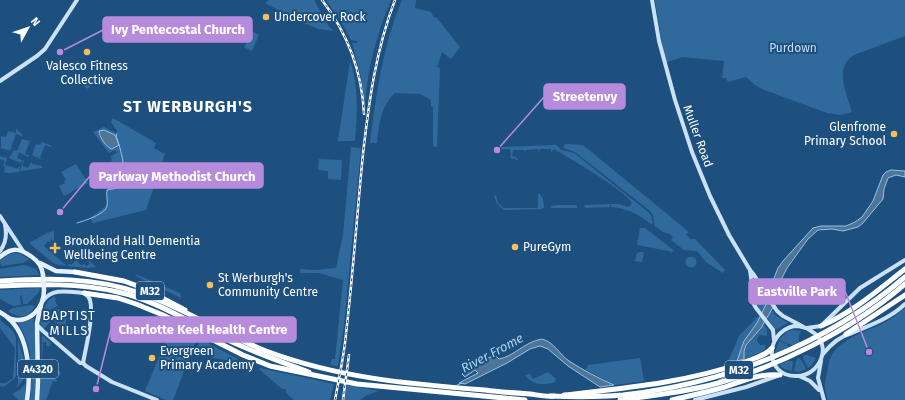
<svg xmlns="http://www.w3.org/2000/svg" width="905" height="400" font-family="'Fira Sans',sans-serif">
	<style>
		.green { fill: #306a9c; fill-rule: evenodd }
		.water { fill: #4f7597; stroke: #93c3ea }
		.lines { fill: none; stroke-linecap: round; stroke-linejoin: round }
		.stream { stroke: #93c3ea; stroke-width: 1 }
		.secondary { stroke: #cbe2f6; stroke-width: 4 }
		.primary { stroke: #e3f0fe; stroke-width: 4.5 }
		.highway { stroke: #fff; stroke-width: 5 }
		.rail-casing { stroke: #fff; stroke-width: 2.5 }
		.rail { stroke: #1d507e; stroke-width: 1; stroke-dasharray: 3; stroke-linecap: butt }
		.primary-bridge { stroke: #e3f0fe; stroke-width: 4.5 }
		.highway-bridge { stroke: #fff; stroke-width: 5 }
		.poi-dot { fill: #f7be5f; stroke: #1d507e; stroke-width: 1.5 }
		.labels { text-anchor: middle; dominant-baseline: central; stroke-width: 4; stroke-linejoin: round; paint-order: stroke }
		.shield { fill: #1d507e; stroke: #bbcad8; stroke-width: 1 }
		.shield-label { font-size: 11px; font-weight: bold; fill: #fff }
		.poi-label { font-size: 12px; fill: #fff; stroke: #1d507e; text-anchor: start }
		.park-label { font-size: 12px; fill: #c4dff6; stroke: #1d507e }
		.street-label { font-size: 12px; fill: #fff; stroke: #1d507e }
		.neighbourhood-label { font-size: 13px; letter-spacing: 1px; fill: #fff; stroke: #1d507e }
		.water-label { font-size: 13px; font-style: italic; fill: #abd1f0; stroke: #1d507e }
		.district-label { font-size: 16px; font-weight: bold; letter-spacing: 1px; fill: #fff; stroke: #1d507e }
		.leader { fill: none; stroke: #b68bdc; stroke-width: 1.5 }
		.callout-dot { fill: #b68bdc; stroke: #1d507e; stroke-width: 1.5 }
		.callout { fill: #b68bdc; stroke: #b68bdc; stroke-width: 1.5 }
		.callout-label { font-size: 13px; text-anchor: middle; font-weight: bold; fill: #fff }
	</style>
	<rect width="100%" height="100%" fill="#1d507e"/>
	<g class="green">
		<polygon points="269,0 314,0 329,27 334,31 318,29 297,20 265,3"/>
		<path d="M326 0H391C377 33 367 70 365 106L361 77 352 43H357V41L351 40 342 23Z"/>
		<path d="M402 0H416L415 8 431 12 434 18 436 17 460 47 451 59 442 52 437 67 440 68 437 147 433 146V107L431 106V100L420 94 395 93C381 106 379 124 377 143H370C376 95 383 45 402 0Z"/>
		<path d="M655 0H905V36L854 55C833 68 847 94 852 112L841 115 827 113 762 89 755 85 746 77 728 82 726 78H722L724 61 682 57 665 63Z"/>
		<polygon points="250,30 259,35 252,51 244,47 248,40 246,39"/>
		<path d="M350 61C359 86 357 115 355 141H338Z"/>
		<polygon points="66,75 86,81 90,86 88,89"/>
		<path d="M113 118 156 143 154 148 165 154 146 210 93 223 90 218 107 205V188L98 173 112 161 111 156 117 153 115 150 109 153 93 132 104 127 116 133 117 131 111 122ZM104 130 115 135 119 145 112 149C107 148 100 138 99 133Z"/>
		<polygon points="16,129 23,135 22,136 16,134 11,147 15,149 11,148 10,151 1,148 1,136 6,137 8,131 16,133"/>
		<polygon points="22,139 30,141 25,154 29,155 28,157 19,152 17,158 22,160 21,163 9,158 14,150 17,151"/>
		<polygon points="42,142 52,146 51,147 45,145 40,158 43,160 32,155 36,144 40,145"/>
		<polygon points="565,144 583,145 689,232 686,234 690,239 695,239 725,270 723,273 706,262 697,251 684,250 671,240 673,237 670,234 663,232 655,226 653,215 649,210 575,152 563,148"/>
		<path d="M556 145 562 150 574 153 647 211 651 215 653 223 651 224C638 214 627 208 611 207V204H618L629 207 632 203C625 190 569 158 554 149L551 152V149H540L539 152 538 149 526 150V152L524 150H513L512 156 516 157 518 160H516L515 158 511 159 510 149 491 150 500 147Z"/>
		<polygon points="351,147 361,148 344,325 338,366 330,365 332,359 335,359 343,280 319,273 300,273 300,269 315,270 336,268 343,235"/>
		<polygon points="0,156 7,158 5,165 18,169 19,166 20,167 19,172 7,173 4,172 5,167 3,165 5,161 0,159"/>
		<polygon points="319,159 342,160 341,180 328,179 328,171 318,170"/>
		<polygon points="23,160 24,161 22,166 28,168 31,162 33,164 42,166 42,168 20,171"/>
		<polygon points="76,164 88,183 64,196 59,186 65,183 64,181 66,180 61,172"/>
		<polygon points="538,194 540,194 543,199 544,207 542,209 504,210 497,204 494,196 496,195 498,203 504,208 538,208"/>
		<polygon points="610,204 610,207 585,208 584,205"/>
		<polygon points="558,205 577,205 577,208 552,208 550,206"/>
		<polygon points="640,228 645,228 672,249 673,251 671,253 669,251 637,245"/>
		<polygon points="54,231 54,240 53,241 50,239 52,243 48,241 44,246 67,266 69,264 71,265 76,260 82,266 83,264 87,266 90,263 82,258 84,256 96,267 89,268 58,265 52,262 29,243 47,233"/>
		<polygon points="640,252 644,252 642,262 635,261 637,253"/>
		<polygon points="14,253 21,254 29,259 23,263 1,266 0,261 7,255"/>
		<circle cx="691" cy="262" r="5.5"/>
		<polygon points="24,265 36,269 39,275 0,277 0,269"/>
		<polygon points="135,274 180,293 181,298 136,276"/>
		<polygon points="40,288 39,292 27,304 23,304 22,295 20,296 21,305 13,306 0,299 0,290"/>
		<polygon points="55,296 56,303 58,306 49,310 44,308 49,300"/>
		<polygon points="764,299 767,303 762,312 757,306"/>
		<path d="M31 305 35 306C29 318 19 319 8 311L13 308Z"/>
		<path d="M905 308V400H828C824 386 824 387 827 373 828 367 828 361 832 355 842 338 865 332 882 324 890 320 898 314 905 308Z"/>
		<polygon points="56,309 59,309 59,312 67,313 65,330 50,318 50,313"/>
		<path d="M44 310 47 312 51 321 44 329C38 323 41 318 44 310Z"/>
		<polygon points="772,310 775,315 788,323 775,330 767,317"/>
		<polygon points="758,316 760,319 744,341 737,361 727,364 739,336"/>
		<polygon points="0,317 1,318 0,320 13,331 16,338 16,377 4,387 0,386 0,383 6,383 13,378 15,348 0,328"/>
		<path d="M34 318C33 327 36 334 36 343 36 362 37 381 35 400H30C33 374 33 344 17 322L28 321Z"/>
		<path d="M763 323 767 329V336L760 335 758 337 757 341 760 345H765V349L761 352 744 359C741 343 757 335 763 323Z"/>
		<polygon points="171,328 196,340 173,400 166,400 145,391"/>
		<polygon points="792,330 801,331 799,335 799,348 779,340 787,332"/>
		<polygon points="42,335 51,343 50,346 46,346 46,342 43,342 42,364 53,364 61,373 60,375 58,374 55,379 57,380 56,382 53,381 46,400 39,400 41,376"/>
		<path d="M18 339 24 360 26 371 23 372H26C25 379 21 383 16 388L18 383Z"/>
		<polygon points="200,339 238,359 234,362 195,354"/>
		<polygon points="779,341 787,344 788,347 775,353"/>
		<polygon points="804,355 807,355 816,358 812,365 808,368 803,358"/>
		<polygon points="640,358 644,381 615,385 586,370 588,365"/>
		<polygon points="798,358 802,361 806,369 799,372 794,371 796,361"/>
		<polygon points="788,361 793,361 792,371 784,369 779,365"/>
		<polygon points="260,368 334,384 330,400 294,400 286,393 286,389 282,389 259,369"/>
		<path d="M548 372 556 379 555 382C544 386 532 385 525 375L530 374 533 379Z"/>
		<polygon points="26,383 27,388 25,400 19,400 12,394 21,389"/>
		<polygon points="347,385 379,391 367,395 360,400 344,400"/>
	</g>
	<g class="water">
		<path d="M104 130 115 135 119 145 112 149C107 148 99 137 99 131Z"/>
		<polygon points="891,170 905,171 905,177 896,175 888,178 884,189 883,199 863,223 858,227 843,231 832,229 818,230 808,239 787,268 781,280 775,304 761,328 746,345 744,351 744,359 737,361 744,341 757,323 771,294 774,278 778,268 783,261 813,228 821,226 846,226 855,222 862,217 873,201 883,175 886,172"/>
		<path d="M542 339C554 342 559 354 569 361 583 370 598 378 614 385L600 387 568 366 548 349 540 346 530 349 507 363 465 384 459 383 478 373 475 370 465 377 462 374 467 370V368L472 365 495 355 499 359C515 356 524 342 542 339Z"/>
	</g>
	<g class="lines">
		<g class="stream">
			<path d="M77 223C84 221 106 214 107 206 108 201 106 196 107 190 111 189 116 189 119 187 130 180 120 146 116 136L117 134"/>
			<polyline points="719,380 729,375"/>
			<polyline points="457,385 462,383"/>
			<polyline points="680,389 706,384"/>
			<polyline points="666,391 675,390"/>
		</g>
		<g class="secondary">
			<polyline points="652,0 659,41 675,100 692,152 710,196 729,235 750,270 754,275 777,311 783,316 802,326"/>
			<polyline points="0,81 37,56 45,49 77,0"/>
			<polyline points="0,216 23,251"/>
			<path d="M0 251C6 243 7 234 5 225"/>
			<polyline points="750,270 752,285 752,301 756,308 773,330 774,340"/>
			<path d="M43 301C52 287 70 292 84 293 87 295 89 297 90 300 94 315 86 347 83 363"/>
			<polyline points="37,325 43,331 80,363 83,363 86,366 112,382 157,400"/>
			<path d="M794 326C801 326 806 327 811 331 834 344 820 376 797 376 764 377 764 333 794 326Z"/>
			<polyline points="807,328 821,326 860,288 905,260"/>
			<path d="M823 354C830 345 841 336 852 333 870 325 891 318 905 304"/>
			<polyline points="821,361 818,378 824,400"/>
			<polyline points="799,376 810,381 819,390"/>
			<polyline points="695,400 746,387 777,376"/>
		</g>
		<g class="primary">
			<path d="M0 257C12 247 20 248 32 257 38 261 42 266 43 275"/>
			<polyline points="40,263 56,271 75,272"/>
			<path d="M0 312C3 314 7 317 11 319 30 324 44 308 44 290"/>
			<path d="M8 318C29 335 31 375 27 400"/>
			<polyline points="37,400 38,382 37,323 41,305"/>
		</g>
		<g class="highway">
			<polyline points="75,272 124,281 143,288 185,310"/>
			<path d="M0 281C48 278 94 277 140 293 184 308 223 334 266 351 338 378 409 384 485 390 500 392 515 393 530 394 538 395 546 397 554 396"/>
			<path d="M0 286C40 284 79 283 118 292 151 299 182 318 213 333 245 349 275 360 309 372"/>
			<polyline points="84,293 118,298 136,304 163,315 243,355 270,366 357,384 525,400"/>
			<path d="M821 326C852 313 878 290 905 269"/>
			<polyline points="846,334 905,295"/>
			<path d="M564 395C624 388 684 383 742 363 752 359 766 356 772 348"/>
			<path d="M672 400C690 396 707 392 725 387 743 381 760 373 780 375"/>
		</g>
		<g class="rail-casing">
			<g id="rail">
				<path d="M322 0C348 34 362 71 364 114"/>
				<path d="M335 400C339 378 344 356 346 334 353 274 357 214 363 154 369 101 376 49 395 0"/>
				<polyline points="343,400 349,355"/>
			</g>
		</g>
		<use href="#rail" class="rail"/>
		<polyline class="primary-bridge" points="43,275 44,290"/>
		<g class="highway-bridge">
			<path d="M550 396C574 397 599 397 623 395 726 383 826 345 905 277"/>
			<path d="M620 400C649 396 678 393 707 386 775 369 852 330 905 284"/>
		</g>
	</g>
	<g class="poi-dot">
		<circle cx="266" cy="17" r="4"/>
		<circle cx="87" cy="52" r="4"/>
		<circle cx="894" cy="134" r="4"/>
		<circle cx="515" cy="247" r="4"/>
		<path d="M53 242h4v4h4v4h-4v4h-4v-4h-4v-4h4z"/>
		<circle cx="210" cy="285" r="4"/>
		<circle cx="152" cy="358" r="4"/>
	</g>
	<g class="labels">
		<g class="shield">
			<rect x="136" y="282" width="28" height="18" rx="3"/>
			<rect x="18" y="360" width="40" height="18" rx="3"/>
			<rect x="725" y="361" width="28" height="18" rx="3"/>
		</g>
		<g class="shield-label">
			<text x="150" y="291">M32</text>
			<text x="38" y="369">A4320</text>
			<text x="739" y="370">M32</text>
		</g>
		<g class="poi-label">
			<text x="274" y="17">Undercover Rock</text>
			<text x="87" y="66" text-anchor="middle">Valesco Fitness<tspan x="87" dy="14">Collective</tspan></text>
			<text x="886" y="127" text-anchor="end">Glenfrome<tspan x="886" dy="14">Primary School</tspan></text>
			<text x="64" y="241">Brookland Hall Dementia<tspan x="64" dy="14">Wellbeing Centre</tspan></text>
			<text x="523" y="247">PureGym</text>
			<text x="218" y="278">St Werburgh's<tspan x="218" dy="14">Community Centre</tspan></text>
			<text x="160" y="351">Evergreen<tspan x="160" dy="14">Primary Academy</tspan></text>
		</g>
		<g class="park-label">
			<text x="793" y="48">Purdown</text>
		</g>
		<g class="street-label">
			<text transform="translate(698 136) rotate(70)">Muller Road</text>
		</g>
		<g class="neighbourhood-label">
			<text x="69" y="315">BAPTIST<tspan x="69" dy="15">MILLS</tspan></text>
		</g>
		<g class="water-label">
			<text transform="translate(492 353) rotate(-28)">River Frome</text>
		</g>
		<g class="district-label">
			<text x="188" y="106">ST WERBURGH'S</text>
		</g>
	</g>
	<path class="leader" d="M60 52L103 30M497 150L544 97M60 212L90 176M869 352L845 291M96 389L111 329"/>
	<g class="callout-dot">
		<circle cx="60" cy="52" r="4"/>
		<circle cx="497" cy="150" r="4"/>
		<circle cx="60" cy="212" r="4"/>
		<circle cx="869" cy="352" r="4"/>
		<circle cx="96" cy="389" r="4"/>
	</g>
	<g class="callout">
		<rect x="103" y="17" width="149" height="25" rx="4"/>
		<rect x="544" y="84" width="81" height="25" rx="4"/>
		<rect x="90" y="163" width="173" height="25" rx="4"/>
		<rect x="749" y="279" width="96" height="25" rx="4"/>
		<rect x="111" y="317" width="185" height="25" rx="4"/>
	</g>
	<g class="callout-label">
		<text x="178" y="34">Ivy Pentecostal Church</text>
		<text x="585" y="101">Streetenvy</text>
		<text x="177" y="181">Parkway Methodist Church</text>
		<text x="797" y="296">Eastville Park</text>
		<text x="203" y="334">Charlotte Keel Health Centre</text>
	</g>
	<g transform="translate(28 28) rotate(50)" stroke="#1d507e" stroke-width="3" paint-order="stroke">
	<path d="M0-3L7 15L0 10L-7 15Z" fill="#ffffff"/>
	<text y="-6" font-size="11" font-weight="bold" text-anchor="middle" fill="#ffffff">N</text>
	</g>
</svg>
